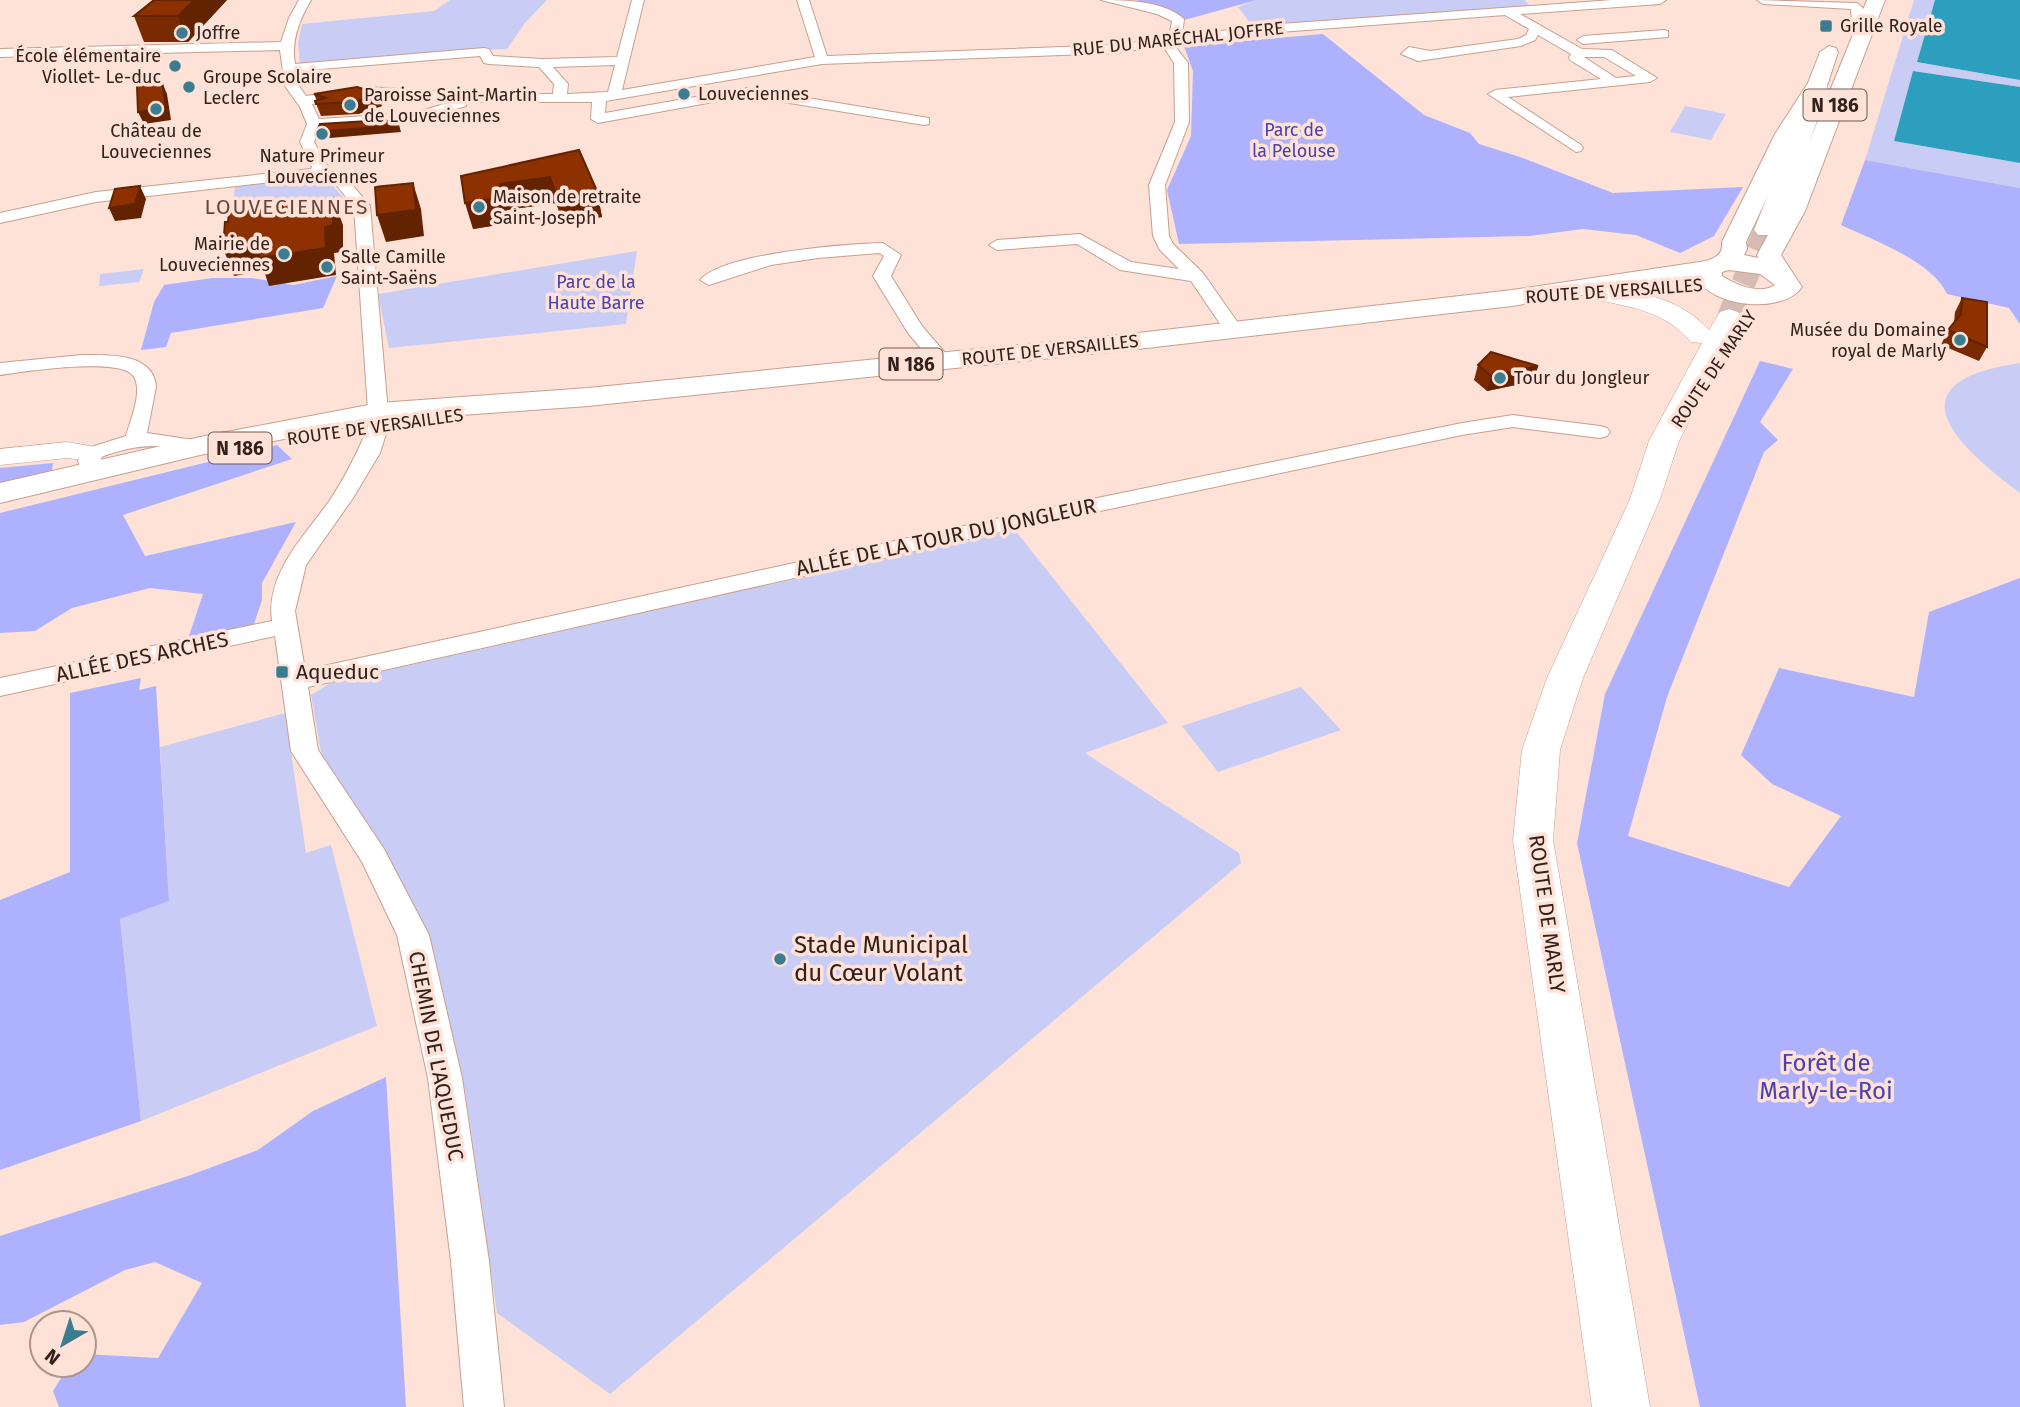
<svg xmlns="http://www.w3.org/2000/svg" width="2020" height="1407" font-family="'Fira Sans',sans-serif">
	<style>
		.green { fill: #c9ccf5 }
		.forest { fill: #aeb2fe }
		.water { fill: #2c9ebe }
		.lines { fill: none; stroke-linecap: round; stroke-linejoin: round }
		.secondary-tunnel { stroke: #d5bbb1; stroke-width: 24; stroke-dasharray: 24 12; stroke-linecap: butt }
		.minor-casing { stroke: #c99e8e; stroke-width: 2 }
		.tertiary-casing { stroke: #c99e8e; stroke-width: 1 }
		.secondary-casing { stroke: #c99e8e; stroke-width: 1 }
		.primary-casing { stroke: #c99e8e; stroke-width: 2 }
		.minor { fill: #fff; fill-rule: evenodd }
		.tertiary { fill: #fff; fill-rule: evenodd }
		.secondary { fill: #fff; fill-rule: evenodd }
		.primary { fill: #fff; fill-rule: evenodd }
		.wall { fill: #792a00 }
		.shaded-wall { fill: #632200 }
		.building { fill: #8d3100; stroke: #632200; stroke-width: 2 }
		.poi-dot { fill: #3c7c90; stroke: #fee2d7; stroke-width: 2.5 }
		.labels { text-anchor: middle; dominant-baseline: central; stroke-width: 7; stroke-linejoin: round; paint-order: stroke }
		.far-poi-label { font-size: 18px; fill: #32211b; stroke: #fee2d7; text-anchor: start }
		.far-street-label { font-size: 18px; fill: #32211b; stroke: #fee2d7 }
		.far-park-label { font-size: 18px; fill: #4a41ac; stroke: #fee2d7 }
		.shield { fill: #fee2d7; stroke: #6f5b53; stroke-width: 2 }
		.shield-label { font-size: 19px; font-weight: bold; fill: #32211b }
		.far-quarter-label { font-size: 21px; letter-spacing: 2px; fill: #6a4537; stroke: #fee2d7 }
		.street-label { font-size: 21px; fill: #32211b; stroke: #fee2d7 }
		.poi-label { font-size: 21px; fill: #32211b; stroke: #fee2d7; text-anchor: start }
		.near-poi-label { font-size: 24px; fill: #32211b; stroke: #fee2d7; text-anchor: start }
		.near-park-label { font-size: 24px; fill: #4a41ac; stroke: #fee2d7 }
	</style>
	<rect width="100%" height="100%" fill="#fee2d7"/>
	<g class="green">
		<polygon points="450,0 547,0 525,23 507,49 453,51 300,66 298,43 302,24 434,11"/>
		<polygon points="1257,0 1525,0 1532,9 1244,31 1250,23 1238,7"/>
		<polygon points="1914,0 1935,0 1917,62 2020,80 2020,87 1913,71 1894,141 2020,163 2020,188 1865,160"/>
		<polygon points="1685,106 1726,114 1711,140 1670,132"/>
		<polygon points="297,180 330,183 347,201 352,212 230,235 235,186"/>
		<polygon points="637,251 626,324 389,348 378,294"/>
		<polygon points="144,269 139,282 99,286 100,274"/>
		<path d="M2020 363V493C1954 444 1890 382 2020 363Z"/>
		<polygon points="1015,530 1168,723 1085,753 1239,853 1241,863 610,1394 497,1313 465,1090 436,963 414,907 345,798 321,752 311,695 330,683"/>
		<polygon points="1301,687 1341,730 1218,772 1182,726"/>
		<polygon points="285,713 306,853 331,845 377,1026 141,1121 120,919 169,901 160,747"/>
	</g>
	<g class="forest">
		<polygon points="1140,0 1257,0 1184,20 1165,10 1131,2"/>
		<polygon points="1323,34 1424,115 1470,133 1479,144 1520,157 1613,193 1743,187 1714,236 1680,253 1636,235 1583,229 1530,236 1179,244 1167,190 1191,136 1193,71 1184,46"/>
		<path d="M1865 160 2020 188V324L2009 308 1947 294C1932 261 1873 240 1841 225Z"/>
		<polygon points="337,276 323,308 171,333 166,347 141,350 154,302 164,285 212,278 252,278 293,285"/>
		<polygon points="1760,361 1793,369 1760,422 1778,440 1764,452 1667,697 1628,836 1789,887 1841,816 1772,784 1741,755 1779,668 1914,697 1929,612 2020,578 2020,1407 1700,1407 1577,843 1605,694"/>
		<polygon points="277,445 292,459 123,515 145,556 296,522 262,583 262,600 254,624 187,642 203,594 150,588 72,608 35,631 0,633 0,513"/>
		<polygon points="53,463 52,471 0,483 0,468"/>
		<polygon points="141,678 139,690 156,686 169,901 120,919 141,1121 0,1170 0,900 70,872 70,693"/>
		<polygon points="386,1077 406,1407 59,1407 53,1391 69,1365 84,1365 84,1354 158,1358 202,1283 155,1262 125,1270 24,1322 0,1325 0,1236 188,1176 258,1150 313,1111"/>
	</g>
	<g class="water">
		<polygon points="1935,0 2020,0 2020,80 1917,62"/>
		<polygon points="1913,71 2020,87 2020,163 1894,141"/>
	</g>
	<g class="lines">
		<polyline class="secondary-tunnel" points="1729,317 1766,230"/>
		<g class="minor-casing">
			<g id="minor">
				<path d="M299 0H311C299 21 291 40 295 64L484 48 489 49 493 56 543 59 617 57 632 0H644L622 90 815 57 797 0H809L827 56 1114 45 1169 38 1172 21 1157 14 1101 0C1127 0 1164 1 1184 19L1182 36 1268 25 1612 0H1666L1660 4 1520 14 1582 49 1612 50 1657 78 1650 82 1508 97 1581 145 1583 148 1581 151 1576 152 1488 94 1495 90 1601 79 1570 60 1569 57 1571 54 1538 35 1535 40 1521 46 1418 61 1401 54 1409 47 1430 51 1518 39 1526 35 1529 29 1505 15 1268 33 1175 46 1188 63 1189 122 1165 185 1169 236 1173 244 1203 273 1243 330 1234 336 1227 334 1191 281 1120 270 1077 244 997 250 989 245 997 240 1080 234 1131 262 1179 269 1160 250 1153 236 1149 185 1175 122 1174 63 1163 46 1114 53 822 64 606 101 605 113 746 88 929 118V124L924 125 746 96 598 123 591 119 592 102H467L466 106 415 121 320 128 314 142 328 167 325 171 344 175 370 206 389 424 380 453 353 498 306 565 295 611 305 670 1000 518 1462 423 1513 415 1600 426 1607 428 1610 432 1607 436 1600 438 1513 427 1462 435 1000 532 308 687 318 750 384 849 429 935 462 1078 489 1261 504 1407H464L451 1261 428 1078 397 935 362 862 291 751 275 636 0 696V678L272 621C265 572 307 534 332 497 347 473 359 450 369 424L354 207 334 182 306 178 96 202 0 223V213L96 192 311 169 312 167 300 142 307 124 300 107 285 86 280 50 0 57V49L281 42 289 18ZM480 56 484 63 489 64 539 67 554 84 553 94H475L368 87 306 96 299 86 296 71ZM1584 57H1604L1636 76 1616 78ZM615 65 608 92 567 94 568 84 553 67ZM368 95 454 101 414 113 319 119 312 104Z"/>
				<polygon points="1757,0 1857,3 1863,8 1864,24 1870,32 1868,35 1860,35 1852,25 1851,9 1763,4"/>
				<polygon points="1664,30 1668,31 1668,37 1583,44 1577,40 1583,36"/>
				<path d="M883 243 901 255 891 276 922 326 952 361 949 365H935L908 333 873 276 884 256 879 253 818 258 771 265 709 285 700 280C724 253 846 244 883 243Z"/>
				<path d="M82 355C107 355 154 352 156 387L147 433 207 442 210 446 207 450C195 454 181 448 168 447 144 444 124 449 101 457L102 471 99 476H83L78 461 85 449 126 436C130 421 143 392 134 377 122 356 23 372 0 375V363Z"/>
			</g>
		</g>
		<g class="tertiary-casing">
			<polygon id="tertiary" points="67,442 101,448 105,453 101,458 92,461 67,458 0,465 0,449"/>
		</g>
		<g class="secondary-casing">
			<g id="secondary">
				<polygon points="1818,77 1825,79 1828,90 1778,230 1774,235 1758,235 1754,230 1810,90 1809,83"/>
				<path d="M1600 286C1641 292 1680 298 1709 330L1720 312 1729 309 1738 312 1742 317 1679 441 1660 499 1583 678 1560 750 1553 840 1650 1407H1592L1513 840 1522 750 1547 678 1630 499 1649 441 1702 343 1691 342C1663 309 1630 308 1591 298L1588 293 1591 288Z"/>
			</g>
		</g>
		<g class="primary-casing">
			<path id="primary" d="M1867 0H1885L1805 211 1781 255 1802 287C1783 315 1709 307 1697 277L1512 306 1138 349 588 406 379 421 200 455 0 503V483L200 437 379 403 588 388 1138 333 1512 290 1706 261C1717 257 1723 254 1722 242L1775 134 1808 83 1820 52 1829 46 1836 48 1838 52 1828 83 1797 134 1746 242 1747 249 1744 255 1758 258 1757 255 1781 211ZM1729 270 1760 274 1775 285C1759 295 1737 285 1722 276V272Z"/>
		</g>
		<use href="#minor" class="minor"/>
		<use href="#tertiary" class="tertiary"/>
		<use href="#secondary" class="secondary"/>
		<use href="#primary" class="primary"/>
	</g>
	<g class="wall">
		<polygon points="227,0 188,42 144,42 134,16"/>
		<polygon points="314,94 382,106 358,114 321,116 315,101 317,101"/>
		<polygon points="579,150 597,191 602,217 563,223 556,203 507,210 510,223 473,229"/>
		<polygon points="1962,298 1987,347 1979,361 1941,345 1948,330 1954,323 1955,312"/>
		<polygon points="1478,365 1538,366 1534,381 1487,391 1474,380"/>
	</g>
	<g class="shaded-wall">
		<polygon points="194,0 227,0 188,42 178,16"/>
		<polygon points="162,82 167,94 171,120 144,124 138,112"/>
		<polygon points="378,94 382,106 358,114 354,102"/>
		<polygon points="399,125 401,132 318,139 316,132"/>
		<polygon points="550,177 556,203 507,210 510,223 473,229 465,203 500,184"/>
		<polygon points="413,183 421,209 424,236 386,242 377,215"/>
		<polygon points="140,186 146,199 141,218 115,221 109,208"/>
		<polygon points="597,191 602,217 563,223 557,197"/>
		<polygon points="333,198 343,225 343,252 334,253 336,275 269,286 264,271 234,276 223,248"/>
		<polygon points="1538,366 1534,381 1487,391 1491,376"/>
	</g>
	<g class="building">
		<polygon points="154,0 194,0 178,16 134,16"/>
		<polygon points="162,82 166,108 138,112 137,86"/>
		<polygon points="357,87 378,94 354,102 316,104 315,101 326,98 314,94"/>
		<polygon points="385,120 399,125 316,132 320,124"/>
		<polygon points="579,150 597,191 557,197 550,177 500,184 503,197 465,203 461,176"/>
		<polygon points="413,183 416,210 377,215 375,187"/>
		<polygon points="140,186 135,204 109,208 115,189"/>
		<polygon points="333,198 333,225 325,227 326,248 259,258 259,243 223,248 225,222 228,222 229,213"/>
		<polygon points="1962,298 1987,302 1987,347 1948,330 1961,314"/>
		<polygon points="1491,352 1538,366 1491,376 1478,365"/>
	</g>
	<g class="poi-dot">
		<rect x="1819" y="19" width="14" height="14" rx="3.5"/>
		<circle cx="182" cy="33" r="7"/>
		<circle cx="175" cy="66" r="7"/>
		<circle cx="189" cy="87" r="7"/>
		<circle cx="684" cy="94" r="7"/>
		<circle cx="350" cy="105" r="7"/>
		<circle cx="156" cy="109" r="7"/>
		<circle cx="322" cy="134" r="7"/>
		<circle cx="479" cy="207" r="7"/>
		<circle cx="284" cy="254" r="7"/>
		<circle cx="327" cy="267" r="7"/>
		<circle cx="1960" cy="340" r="7"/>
		<circle cx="1500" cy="378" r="7"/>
		<rect x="275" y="665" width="14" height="14" rx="3.5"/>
		<circle cx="780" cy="959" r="7"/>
	</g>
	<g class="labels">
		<g class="far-poi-label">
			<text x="1840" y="26">Grille Royale</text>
			<text x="196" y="33">Joffre</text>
			<text x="161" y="56" text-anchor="end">École élémentaire<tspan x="161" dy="21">Viollet- Le-duc</tspan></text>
			<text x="203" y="77">Groupe Scolaire<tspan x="203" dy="21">Leclerc</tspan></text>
			<text x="698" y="94">Louveciennes</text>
			<text x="364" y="95">Paroisse Saint-Martin<tspan x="364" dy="21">de Louveciennes</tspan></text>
			<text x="156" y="131" text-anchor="middle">Château de<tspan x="156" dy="21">Louveciennes</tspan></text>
			<text x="322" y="156" text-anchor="middle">Nature Primeur<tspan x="322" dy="21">Louveciennes</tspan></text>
			<text x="493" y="197">Maison de retraite<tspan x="493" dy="21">Saint-Joseph</tspan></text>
			<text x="270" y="244" text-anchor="end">Mairie de<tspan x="270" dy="21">Louveciennes</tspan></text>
			<text x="341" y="257">Salle Camille<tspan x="341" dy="21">Saint-Saëns</tspan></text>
			<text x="1946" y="330" text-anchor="end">Musée du Domaine<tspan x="1946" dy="21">royal de Marly</tspan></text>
			<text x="1514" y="378">Tour du Jongleur</text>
		</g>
		<g class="far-street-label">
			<text transform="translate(1178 39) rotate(-6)">RUE DU MARÉCHAL JOFFRE</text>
			<text transform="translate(1614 291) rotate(-4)">ROUTE DE VERSAILLES</text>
			<text transform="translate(1050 350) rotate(-6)">ROUTE DE VERSAILLES</text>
			<text transform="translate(1714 369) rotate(-56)">ROUTE DE MARLY</text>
			<text transform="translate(375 427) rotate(-8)">ROUTE DE VERSAILLES</text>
		</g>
		<g class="far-park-label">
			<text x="1294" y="130">Parc de<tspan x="1294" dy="21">la Pelouse</tspan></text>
			<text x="596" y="282">Parc de la<tspan x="596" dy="21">Haute Barre</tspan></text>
		</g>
		<g class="shield">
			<rect x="1803.5" y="89.5" width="63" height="31" rx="5"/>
			<rect x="879.5" y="348.5" width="63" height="31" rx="5"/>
			<rect x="208.5" y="432.5" width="63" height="31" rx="5"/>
		</g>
		<g class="shield-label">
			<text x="1835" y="105">N 186</text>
			<text x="911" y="364">N 186</text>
			<text x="240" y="448">N 186</text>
		</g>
		<g class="far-quarter-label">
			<text x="287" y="207">LOUVECIENNES</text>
		</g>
		<g class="street-label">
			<text transform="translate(946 537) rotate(-12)">ALLÉE DE LA TOUR DU JONGLEUR</text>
			<text transform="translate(142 657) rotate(-12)">ALLÉE DES ARCHES</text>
			<text transform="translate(1547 914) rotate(82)">ROUTE DE MARLY</text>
			<text transform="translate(436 1056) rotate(79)">CHEMIN DE L'AQUEDUC</text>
		</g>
		<g class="poi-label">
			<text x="296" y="672">Aqueduc</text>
		</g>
		<g class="near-poi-label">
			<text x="794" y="945">Stade Municipal<tspan x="794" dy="28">du Cœur Volant</tspan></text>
		</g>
		<g class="near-park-label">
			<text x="1826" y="1063">Forêt de<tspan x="1826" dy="28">Marly-le-Roi</tspan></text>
		</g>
	</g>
	<g transform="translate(63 1344) rotate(219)"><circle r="33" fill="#fee2d7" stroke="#ac958c" stroke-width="2"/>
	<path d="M0-5L12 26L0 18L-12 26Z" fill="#3c7c90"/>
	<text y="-10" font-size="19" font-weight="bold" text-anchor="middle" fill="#32211b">N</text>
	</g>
</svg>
